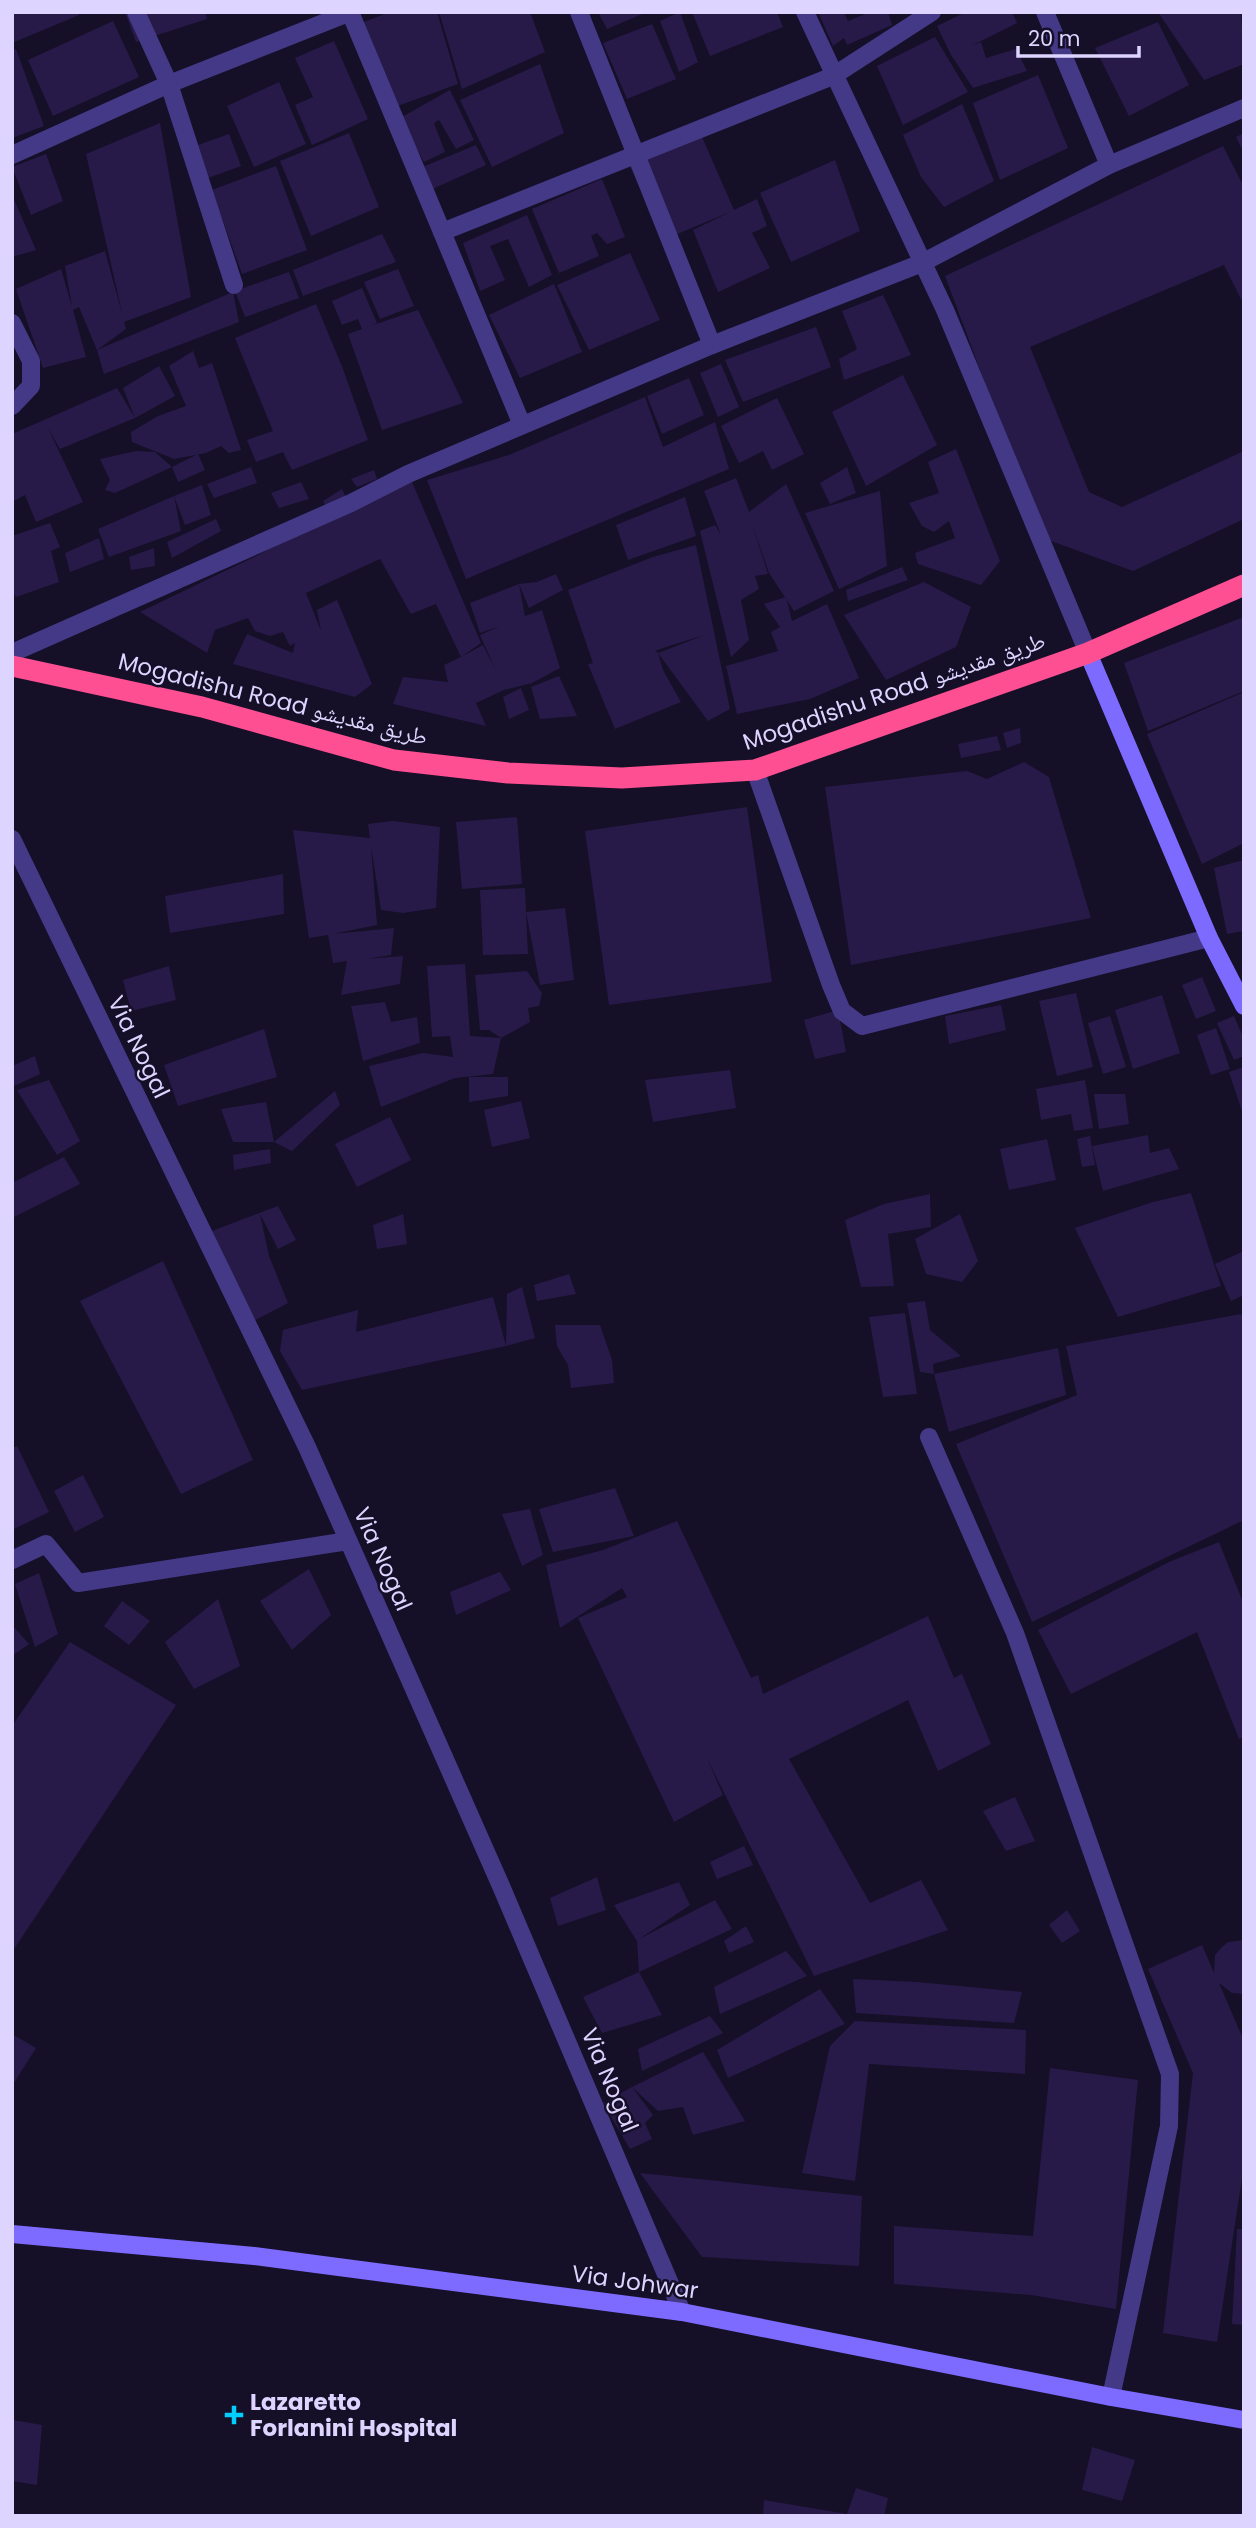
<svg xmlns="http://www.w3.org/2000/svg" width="1256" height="2528" font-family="Poppins,'Noto Naskh Arabic',sans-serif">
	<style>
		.building { fill: #281a48; fill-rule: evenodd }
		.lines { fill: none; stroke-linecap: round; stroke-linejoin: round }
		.lane { stroke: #433987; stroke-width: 18 }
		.street { stroke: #433987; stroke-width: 18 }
		.secondary { stroke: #7d6bff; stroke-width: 18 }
		.highway { stroke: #ff4f93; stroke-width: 21 }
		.poi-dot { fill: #00ceff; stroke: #150f27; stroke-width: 2.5 }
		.labels { text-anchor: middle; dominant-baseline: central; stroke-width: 5; stroke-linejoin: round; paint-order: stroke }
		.street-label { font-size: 23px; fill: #ddd4ff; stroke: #150f27 }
		.poi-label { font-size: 23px; font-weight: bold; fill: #ddd4ff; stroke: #150f27; text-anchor: start }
	</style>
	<rect width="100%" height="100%" fill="#150f27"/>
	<g class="building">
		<polygon points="12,12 78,12 79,15 12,43"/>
		<polygon points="125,12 205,12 207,19 136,42"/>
		<polygon points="390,12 437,12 458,84 384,111 356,25"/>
		<polygon points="439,12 530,12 545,52 462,89"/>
		<polygon points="598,12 647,12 607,29"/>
		<polygon points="680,12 698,62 679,72 660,21"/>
		<polygon points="692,12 777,12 783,27 710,56"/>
		<polygon points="818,12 844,12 848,21 870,12 888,12 892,25 847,45 844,38 833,46"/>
		<polygon points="966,12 1012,12 1017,23 971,46 981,42 986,58 1016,49 1027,71 973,88 951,55 937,26"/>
		<polygon points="1158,12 1241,12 1244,64 1204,80"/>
		<polygon points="113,21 139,77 53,116 28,60"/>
		<polygon points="1158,22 1189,85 1129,116 1095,48"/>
		<polygon points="652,24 676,79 627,99 603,43"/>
		<polygon points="935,37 968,92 903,125 877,66"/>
		<polygon points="334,41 368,119 312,145 295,105 313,97 295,58"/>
		<polygon points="16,49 44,126 12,138 12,51"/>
		<polygon points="540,64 564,133 492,167 460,100"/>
		<polygon points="1038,75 1068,148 1000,180 973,103"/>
		<polygon points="279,82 306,144 254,167 227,106"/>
		<polygon points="450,90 474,140 456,149 439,120 434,123 445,152 424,162 400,118"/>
		<polygon points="962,104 994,181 944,207 921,177 903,135"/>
		<polygon points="160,123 191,297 124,322 126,329 97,350 79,307 73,310 86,357 43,368 16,289 61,269 72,307 65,266 105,251 123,317 86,154"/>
		<polygon points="349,133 379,207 311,236 280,161"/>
		<polygon points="1244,133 1244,153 1236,137"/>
		<polygon points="229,134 241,166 208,178 195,146"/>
		<polygon points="702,137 734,210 757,199 767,226 752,233 770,268 718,292 693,230 730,212 663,240 629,164"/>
		<polygon points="476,145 486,165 430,190 420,168"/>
		<polygon points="1223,146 1244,187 1244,305 1224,265 1030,347 1089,492 1122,507 1244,451 1244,519 1133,571 1043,538 945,276"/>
		<polygon points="46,154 63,201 31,215 12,167"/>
		<polygon points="835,160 860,231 791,262 760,193"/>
		<polygon points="276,166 307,250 242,274 212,190"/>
		<polygon points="602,179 625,237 607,244 597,233 591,236 599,256 559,273 532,209"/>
		<polygon points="12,195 36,250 12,257"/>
		<polygon points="527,215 552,275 529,287 508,239 490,246 505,280 480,291 463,243"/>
		<polygon points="382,234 396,262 303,296 293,270"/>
		<polygon points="630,253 660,320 589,350 557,285"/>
		<polygon points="398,269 414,306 380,319 364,282"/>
		<polygon points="289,272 299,298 245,317 235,291"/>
		<polygon points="554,284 582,352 520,378 489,315"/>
		<polygon points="362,288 377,323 370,326 418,310 463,403 382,430 348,334 362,329 358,319 342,325 332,301"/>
		<polygon points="233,292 239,322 104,374 97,350"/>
		<polygon points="883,295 911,355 844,380 839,359 857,349 842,311"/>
		<polygon points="316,304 343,369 368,440 292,470 283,452 256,462 247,440 273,431 235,338"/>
		<polygon points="816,327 831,367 743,402 725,360"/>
		<polygon points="193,351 199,368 212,363 241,450 229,453 221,446 206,453 174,459 132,442 131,432 158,416 186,406 169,366"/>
		<polygon points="721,364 739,407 718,417 700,373"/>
		<polygon points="159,366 175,396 135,418 60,449 48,428 83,502 36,522 25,495 12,502 12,434 117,388 135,418 123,388"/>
		<polygon points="903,375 937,445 866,486 832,412"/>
		<polygon points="689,378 704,415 662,434 647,396"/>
		<polygon points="645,397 663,447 715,422 729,469 466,579 427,480 509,455"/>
		<polygon points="777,398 804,454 772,470 763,451 739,463 721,426"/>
		<polygon points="956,449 1000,561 981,585 918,564 915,553 955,538 949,521 934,532 922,526 909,503 939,493 928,462"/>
		<polygon points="136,451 155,452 172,467 115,493 105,490 110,480 100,459"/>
		<polygon points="198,454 205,470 178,482 172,467"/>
		<polygon points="251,467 257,483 214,498 207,484"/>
		<polygon points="847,467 856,493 830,504 820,483"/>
		<polygon points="374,470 377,479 357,487 351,479"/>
		<polygon points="409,475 481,643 461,657 483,645 496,671 480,635 500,626 480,633 470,603 519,584 537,582 556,574 563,590 529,608 519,584 525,616 542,610 560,668 532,683 504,690 476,703 486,726 393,704 403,677 448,682 444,665 461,657 436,604 411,614 380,559 306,593 321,631 317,610 337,600 372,684 355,697 233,664 247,634 293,653 295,643 290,646 283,632 270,636 255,631 248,618 215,630 207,653 140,612 254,557"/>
		<polygon points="736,478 749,512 786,484 834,591 794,611 769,573 752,523 768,574 755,576 759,589 741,600 749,640 731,657 700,531 715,525 721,535 704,491"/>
		<polygon points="301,482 309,499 279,508 271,493"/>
		<polygon points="202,485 211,515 185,525 174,496"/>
		<polygon points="342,489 348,502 328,511 323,501"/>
		<polygon points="880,491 887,566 839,589 805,513"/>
		<polygon points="174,496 181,531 109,557 98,529"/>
		<polygon points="685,497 696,536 628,560 616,525"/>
		<polygon points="216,519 221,531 172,558 167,542"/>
		<polygon points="50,523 60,547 51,551 59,582 16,597 12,591 12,536"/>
		<polygon points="99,538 104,559 70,572 65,553"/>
		<path d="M696 545 730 709 708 721 658 653 663 670 681 702 615 729 588 664 593 663 568 590 653 557ZM705 635 658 653 655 651 672 645Z"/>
		<polygon points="154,548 155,566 131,570 129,557"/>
		<polygon points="902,567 908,580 848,601 846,590"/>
		<polygon points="924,582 971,607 956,647 886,680 844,615"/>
		<polygon points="786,597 792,621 827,604 859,678 810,699 737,714 726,666 778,651 771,632 780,627 764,604"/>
		<polygon points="1244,617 1244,691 1148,731 1124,663"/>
		<polygon points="559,676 577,716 540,719 531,687"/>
		<polygon points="521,688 529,710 509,719 503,697"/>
		<polygon points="1244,692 1244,843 1202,864 1147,734"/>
		<polygon points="1020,728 1021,743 1007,748 1003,733"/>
		<polygon points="997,736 1001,750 961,758 958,744"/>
		<polygon points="1024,762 1049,777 1091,918 851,965 825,787 967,771 987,779"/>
		<polygon points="747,807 772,982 609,1005 585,831"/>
		<polygon points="517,817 522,884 462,889 456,822"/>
		<polygon points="393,821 440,827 436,908 403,913 381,910 371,846 377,925 333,934 394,928 391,955 366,959 403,956 400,984 341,995 347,961 333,963 328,935 309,938 293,830 370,838 368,824"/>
		<polygon points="1244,860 1244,931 1227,934 1214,868"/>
		<polygon points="283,874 284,914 170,933 165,896"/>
		<polygon points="525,888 526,912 565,908 574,980 540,985 526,912 528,954 483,955 480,890"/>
		<polygon points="465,964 470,1036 501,1038 493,1074 455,1078 381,1107 369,1066 423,1053 453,1057 450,1036 432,1037 427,966"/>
		<polygon points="169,966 176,1000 131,1011 123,980"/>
		<polygon points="527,971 542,993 539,1006 528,1008 530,1022 501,1038 489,1030 480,1030 475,975"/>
		<polygon points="1202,977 1216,1011 1196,1019 1182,985"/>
		<polygon points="1076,993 1093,1067 1057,1076 1039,1001"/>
		<polygon points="1162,995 1180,1053 1133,1069 1115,1010"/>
		<polygon points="385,1002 391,1022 417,1017 420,1043 363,1061 351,1006"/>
		<polygon points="1001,1005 1006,1030 949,1044 945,1016"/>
		<polygon points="838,1010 846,1052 815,1059 804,1020"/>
		<polygon points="1110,1016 1126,1067 1103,1074 1088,1023"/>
		<polygon points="1234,1016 1244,1039 1244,1056 1234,1060 1217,1023"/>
		<polygon points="1216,1028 1230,1069 1211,1075 1197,1035"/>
		<polygon points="264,1029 277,1077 178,1106 164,1065"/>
		<polygon points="35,1056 40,1074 14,1086 12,1066"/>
		<polygon points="1244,1067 1244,1114 1243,1114 1229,1072"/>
		<polygon points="730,1070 736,1108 653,1122 645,1080"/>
		<polygon points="469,1077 508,1077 508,1096 469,1102"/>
		<polygon points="49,1080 80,1141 57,1155 17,1090"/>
		<polygon points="1085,1080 1093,1128 1074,1131 1071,1114 1041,1120 1036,1089"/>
		<polygon points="335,1091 340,1105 292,1151 274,1142"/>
		<polygon points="1094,1094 1125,1094 1129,1124 1099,1129"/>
		<polygon points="521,1101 530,1138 492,1147 484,1110"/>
		<polygon points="266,1102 274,1142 233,1142 221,1109"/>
		<polygon points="390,1117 411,1160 357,1187 335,1144"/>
		<polygon points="1148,1135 1150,1153 1169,1148 1179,1169 1103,1191 1092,1146"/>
		<polygon points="1090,1136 1095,1165 1082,1167 1077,1139"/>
		<polygon points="1047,1139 1056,1180 1009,1190 1000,1149"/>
		<polygon points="270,1149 271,1163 234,1170 233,1155"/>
		<polygon points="64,1157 80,1184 12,1218 12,1183"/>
		<polygon points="1191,1193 1221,1286 1118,1317 1075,1228 1153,1202"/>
		<polygon points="930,1194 931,1227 888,1234 894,1286 861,1287 845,1220 884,1204"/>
		<polygon points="278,1206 296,1240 278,1249 260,1214 269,1256 288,1303 248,1324 204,1234"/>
		<polygon points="403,1214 407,1244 377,1249 373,1225"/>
		<polygon points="960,1214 978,1261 962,1282 926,1274 915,1239"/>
		<polygon points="1244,1251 1244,1295 1231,1301 1215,1264"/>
		<polygon points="163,1261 253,1460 181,1494 80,1301"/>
		<polygon points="569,1274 576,1294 537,1301 534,1285"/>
		<polygon points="522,1287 535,1338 506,1346 302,1390 280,1351 283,1330 358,1310 356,1332 493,1297 506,1346 507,1294"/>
		<polygon points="925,1301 930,1330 961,1356 933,1364 934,1374 1058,1348 1066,1395 949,1432 934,1374 920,1372 907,1303"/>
		<polygon points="905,1313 917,1394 883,1397 869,1317"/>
		<polygon points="1241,1314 1244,1320 1244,1520 1032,1622 956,1444 1077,1395 1066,1346"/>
		<polygon points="555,1325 600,1325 612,1360 614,1383 571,1388 568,1365 557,1346"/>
		<polygon points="17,1446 49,1512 12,1530 12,1448"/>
		<polygon points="83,1475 104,1517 75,1532 54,1491"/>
		<polygon points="615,1488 634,1536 553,1552 539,1509"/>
		<polygon points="530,1509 543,1555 522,1566 502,1514"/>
		<polygon points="677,1521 751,1678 758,1675 763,1694 928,1616 954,1678 962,1674 991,1744 938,1771 908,1700 789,1759 870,1903 921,1880 948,1930 814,1976 706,1756 723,1795 674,1822 578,1618 627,1597 622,1588 560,1628 546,1565 603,1550"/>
		<polygon points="1219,1542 1244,1605 1244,1737 1239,1739 1197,1632 1071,1694 1038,1630 1169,1562"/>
		<polygon points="309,1569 331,1615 292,1650 260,1601"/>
		<polygon points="500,1572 511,1590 456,1615 450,1592"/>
		<polygon points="39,1573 58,1634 35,1647 15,1584"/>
		<polygon points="218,1599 240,1666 194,1689 165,1642"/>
		<polygon points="122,1601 150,1621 129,1645 104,1626"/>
		<polygon points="12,1625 29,1644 12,1656"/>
		<polygon points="70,1642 176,1705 14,1949 12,1726"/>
		<polygon points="1015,1797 1035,1841 1006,1851 983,1811"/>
		<polygon points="744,1846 753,1865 717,1879 710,1862"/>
		<polygon points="597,1877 606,1910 558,1926 550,1898"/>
		<polygon points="679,1882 690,1905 639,1939 715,1900 732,1929 639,1972 662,2015 602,2033 583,1997 639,1972 637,1941 614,1905"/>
		<polygon points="1067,1910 1080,1931 1062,1943 1049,1925"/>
		<polygon points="746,1926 754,1942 729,1953 724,1941"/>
		<polygon points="1244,1940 1244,1994 1232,1993 1219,1983 1244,2041 1244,2165 1217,2342 1163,2333 1193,2073 1148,1969 1202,1945 1214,1973 1215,1955 1221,1948 1228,1942"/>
		<polygon points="786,1951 807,1976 720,2014 714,1987"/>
		<polygon points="853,1979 917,1982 1022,1992 1014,2023 856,2013"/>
		<polygon points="820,1989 845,2024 728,2078 717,2050"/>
		<polygon points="710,2016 723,2033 642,2071 638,2049"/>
		<polygon points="855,2021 1026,2030 1025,2074 869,2064 855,2181 802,2173 830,2046"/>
		<polygon points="12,2034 36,2048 12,2086"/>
		<polygon points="703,2052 745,2121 693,2135 683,2107 658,2111 632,2087"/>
		<polygon points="1050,2068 1138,2080 1116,2309 1031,2295 894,2284 894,2226 1033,2236"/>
		<polygon points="632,2087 653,2115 645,2123 652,2139 630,2149 603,2103"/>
		<polygon points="640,2173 862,2196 859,2266 702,2257"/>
		<polygon points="1237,2229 1244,2229 1244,2325 1232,2324"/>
		<polygon points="13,2420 42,2425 37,2485 12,2481"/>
		<polygon points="1092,2447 1135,2460 1122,2501 1082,2490"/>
		<polygon points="856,2488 888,2498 884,2516 763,2516 764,2500 847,2514"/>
	</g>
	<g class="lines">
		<g class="lane">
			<polyline points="169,84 234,285"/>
			<polyline points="12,323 31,361 31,386 12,406"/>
			<polyline points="755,770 831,985 842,1011 862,1026 1209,938"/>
		</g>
		<g class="street">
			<polyline points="136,12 169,84"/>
			<polyline points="350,12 442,232"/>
			<polyline points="579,12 712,345"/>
			<polyline points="805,12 945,310 1088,653"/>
			<polyline points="1045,12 1109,165"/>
			<polyline points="12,155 169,84 351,12"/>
			<polyline points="522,425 442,232 833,76 932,12"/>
			<polyline points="12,653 351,503 408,474 712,345 922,263 1109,165 1244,108"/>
			<polyline points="12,839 307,1447 501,1886 682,2312"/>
			<polyline points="929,1437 1015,1633 1170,2074 1169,2126 1111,2397"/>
			<polyline points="12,1560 46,1544 78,1583 348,1541"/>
		</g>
		<g class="secondary">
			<polyline points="1088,653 1209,938 1244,1006"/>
			<polyline points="12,2234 254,2256 682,2312 1111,2397 1244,2420"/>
		</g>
		<polyline class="highway" points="12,666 202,707 394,760 508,773 622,778 755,770 1088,653 1244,585"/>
	</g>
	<path class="poi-dot" d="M230.5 2404.5h7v7h7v7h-7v7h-7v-7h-7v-7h7z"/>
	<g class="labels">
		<g class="street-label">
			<text transform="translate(894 691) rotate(-19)">Mogadishu Road طريق مقديشو</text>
			<text transform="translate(273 699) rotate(14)">Mogadishu Road طريق مقديشو</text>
			<text transform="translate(139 1047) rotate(64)">Via Nogal</text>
			<text transform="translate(383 1559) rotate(66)">Via Nogal</text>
			<text transform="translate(610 2080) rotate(67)">Via Nogal</text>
			<text transform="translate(635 2282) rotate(8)">Via Johwar</text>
		</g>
		<g class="poi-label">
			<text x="250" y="2402">Lazaretto<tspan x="250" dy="26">Forlanini Hospital</tspan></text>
		</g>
	</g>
	<rect width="1256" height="2528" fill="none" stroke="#ddd4ff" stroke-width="28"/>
	<path d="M1018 46v10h121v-10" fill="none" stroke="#ddd4ff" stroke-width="3.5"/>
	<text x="1028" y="46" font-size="21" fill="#ddd4ff" stroke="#150f27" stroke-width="5" paint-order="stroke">20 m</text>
</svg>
